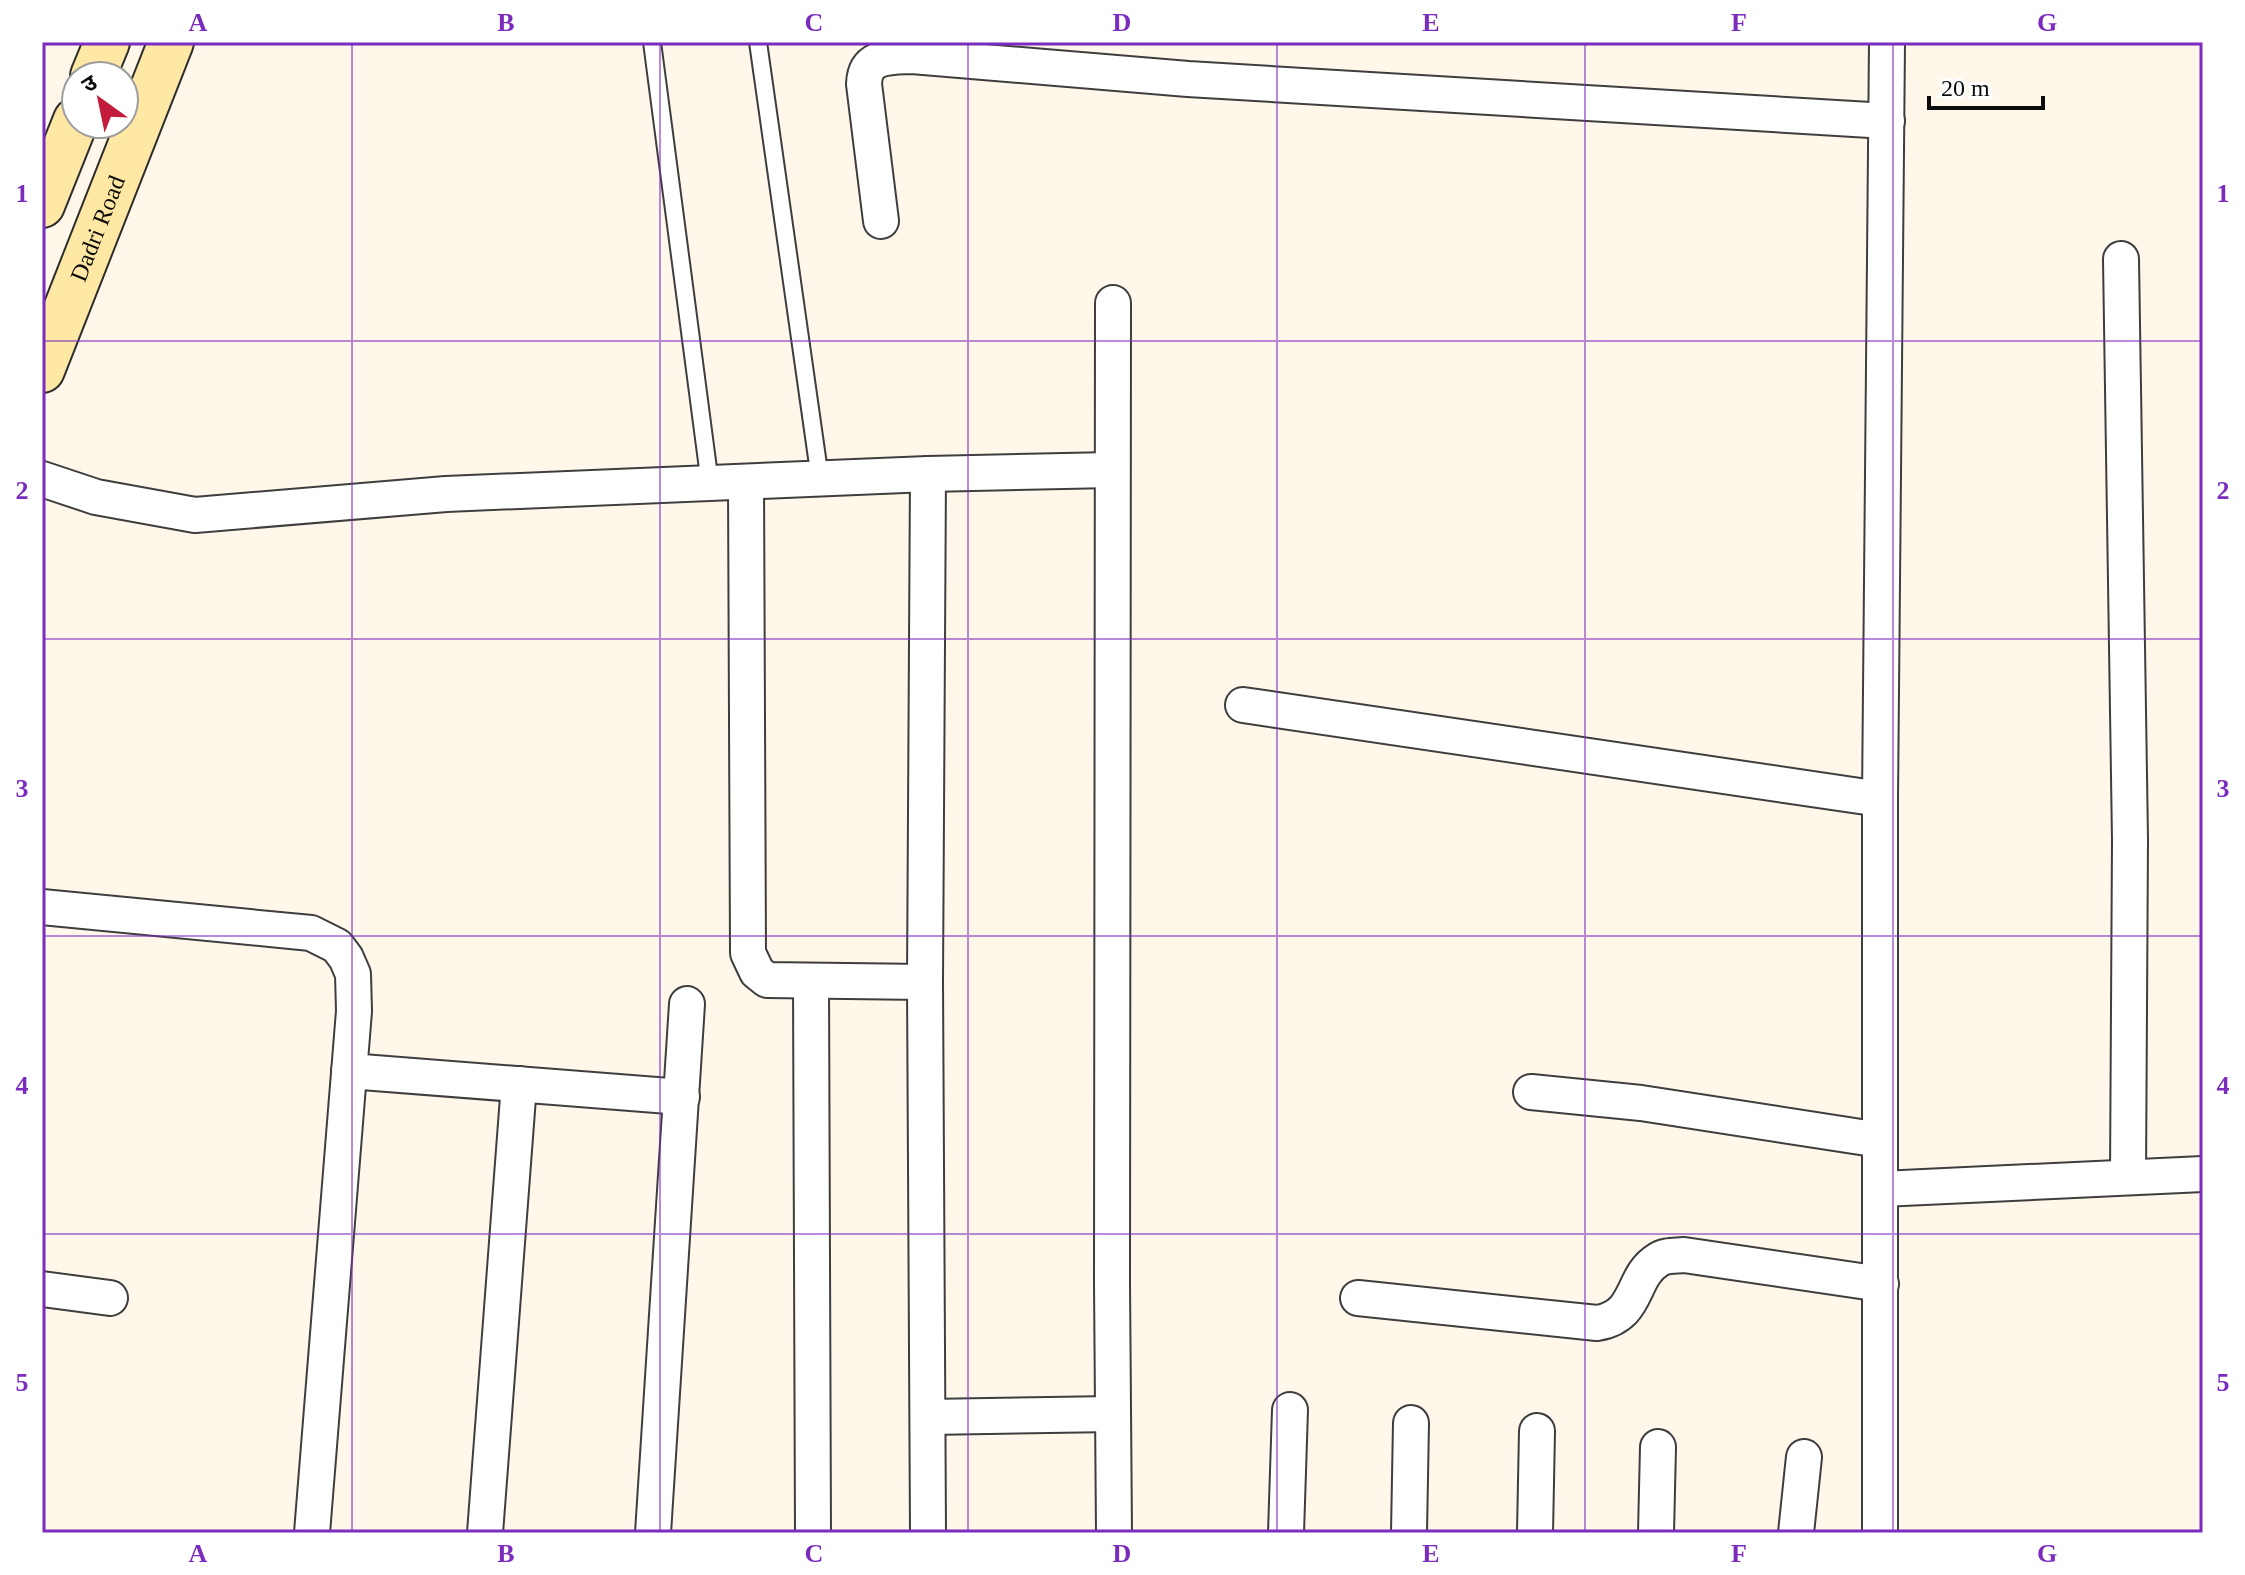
<svg xmlns="http://www.w3.org/2000/svg" width="2245" height="1575" font-family="'Times New Roman','Noto Sans Devanagari',serif">
	<style>
		.lines { fill: none; stroke-linecap: round; stroke-linejoin: round }
		.lane-casing { stroke: #3e3e3e; stroke-width: 20 }
		.street-casing { stroke: #3e3e3e; stroke-width: 38 }
		.secondary-casing { stroke: #2d2d2d; stroke-width: 48 }
		.lane { stroke: #fff; stroke-width: 16 }
		.street { stroke: #fff; stroke-width: 34 }
		.secondary { stroke: #ffe7a4; stroke-width: 44 }
		.grid { fill: none; stroke: #7b2cbf; stroke-width: 2; stroke-opacity: 0.55 }
		.labels { text-anchor: middle; dominant-baseline: central; stroke-width: 8; stroke-linejoin: round; paint-order: stroke }
		.street-label { font-size: 24px; fill: #0b0b0b; stroke: #fff }
		.neatline { fill: none; stroke: #7b2cbf; stroke-width: 3 }
		.grid-label { font-size: 26px; text-anchor: middle; font-weight: bold; fill: #7b2cbf }
	</style>
	<rect width="100%" height="100%" fill="#fff7e9"/>
	<g class="lines">
		<g class="lane-casing">
			<g id="lane">
				<polyline points="652,42 710,484"/>
				<polyline points="758,42 820,479"/>
			</g>
		</g>
		<g class="street-casing">
			<g id="street">
				<path d="M881 221 864 84C865 55 889 57 912 56L1188 79 1887 121"/>
				<polyline points="2121,259 2130,840 2128,1176"/>
				<polyline points="1113,303 1112,1283 1114,1533"/>
				<polyline points="42,479 96,497 195,515 446,494 928,474 1112,470"/>
				<polyline points="746,482 748,953 757,972 767,980 925,982"/>
				<polyline points="1243,705 1880,799"/>
				<polyline points="42,907 311,933 337,946 346,958 353,974 354,1011 312,1533"/>
				<polyline points="811,982 813,1533"/>
				<polyline points="349,1071 682,1097"/>
				<polyline points="1531,1092 1641,1103 1880,1140"/>
				<polyline points="1881,1189 2203,1174"/>
				<polyline points="42,1289 110,1298"/>
				<path d="M1358 1298 1597 1323C1640 1316 1630 1277 1658 1260 1665 1255 1675 1256 1684 1255L1881 1284"/>
				<polyline points="928,1417 1113,1414"/>
				<polyline points="485,1533 519,1084"/>
				<polyline points="653,1533 687,1004"/>
				<polyline points="928,1533 925,982 928,474"/>
				<polyline points="1286,1533 1290,1410"/>
				<polyline points="1409,1533 1411,1423"/>
				<polyline points="1535,1533 1537,1431"/>
				<polyline points="1656,1533 1658,1447"/>
				<polyline points="1796,1533 1804,1457"/>
				<polyline points="1880,1533 1880,799 1887,42"/>
			</g>
		</g>
		<g class="secondary-casing">
			<g id="secondary">
				<polyline points="93,76 107,42"/>
				<polyline points="42,205 76,120"/>
				<path id="s1" d="M42 370 171 42"/>
			</g>
		</g>
		<use href="#lane" class="lane"/>
		<use href="#street" class="street"/>
		<use href="#secondary" class="secondary"/>
	</g>
	<path class="grid" d="M352 42V1533M660 42V1533M968 42V1533M1277 42V1533M1585 42V1533M1893 42V1533M42 341H2203M42 639H2203M42 936H2203M42 1234H2203"/>
	<g class="labels">
		<g class="street-label">
			<text stroke="none"><textPath href="#s1" startOffset="152">Dadri Road</textPath></text>
		</g>
	</g>
	<rect width="2245" height="1575" fill="none" stroke="#ffffff" stroke-width="88"/>
	<g transform="translate(100 100) rotate(327)"><circle r="38" fill="#ffffff" stroke="#9d9d9d" stroke-width="2"/>
	<path d="M0-6L14 30L0 20L-14 30Z" fill="#c31b3c"/>
	<text y="-12" font-size="22" font-weight="bold" text-anchor="middle" fill="#0b0b0b">उ</text>
	</g>
	<path d="M1929 96v12h114v-12" fill="none" stroke="#0b0b0b" stroke-width="4"/>
	<text x="1941" y="96" font-size="24" fill="#0b0b0b" stroke="#ffffff" stroke-width="6" paint-order="stroke">20 m</text>
	<rect x="44" y="44" width="2157" height="1487" class="neatline"/>
	<g class="grid-label">
		<text x="198" y="31">A</text>
		<text x="506" y="31">B</text>
		<text x="814" y="31">C</text>
		<text x="1122" y="31">D</text>
		<text x="1431" y="31">E</text>
		<text x="1739" y="31">F</text>
		<text x="2047" y="31">G</text>
		<text x="22" y="202">1</text>
		<text x="2223" y="202">1</text>
		<text x="22" y="499">2</text>
		<text x="2223" y="499">2</text>
		<text x="22" y="797">3</text>
		<text x="2223" y="797">3</text>
		<text x="22" y="1094">4</text>
		<text x="2223" y="1094">4</text>
		<text x="22" y="1391">5</text>
		<text x="2223" y="1391">5</text>
		<text x="198" y="1562">A</text>
		<text x="506" y="1562">B</text>
		<text x="814" y="1562">C</text>
		<text x="1122" y="1562">D</text>
		<text x="1431" y="1562">E</text>
		<text x="1739" y="1562">F</text>
		<text x="2047" y="1562">G</text>
	</g>
</svg>
